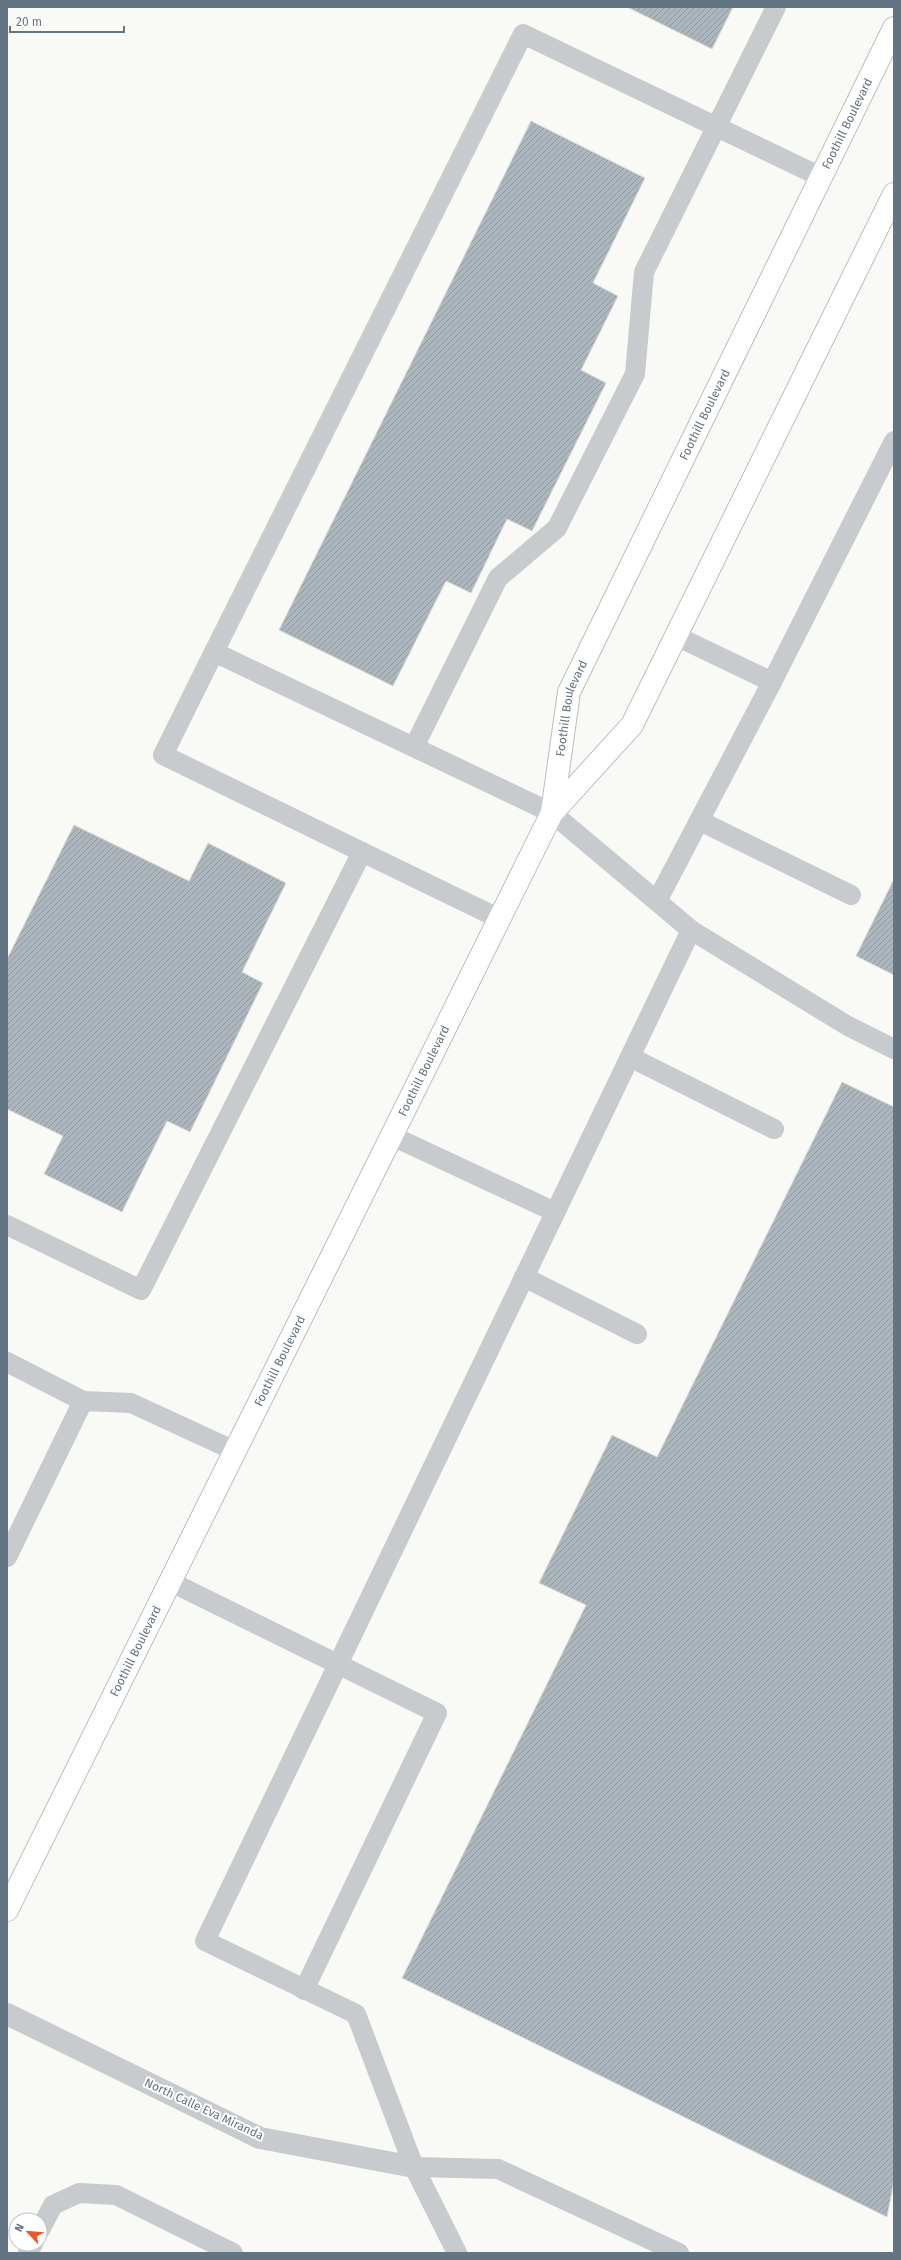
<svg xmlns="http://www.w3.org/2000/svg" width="901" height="2260" font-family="'Fira Sans',sans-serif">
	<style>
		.building { fill: url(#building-hatch); stroke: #dbdbd9 }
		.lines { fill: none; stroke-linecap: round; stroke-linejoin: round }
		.primary-casing { stroke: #babec2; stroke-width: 24 }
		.service { stroke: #c7cbce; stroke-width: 20 }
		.minor { stroke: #c7cbce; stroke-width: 22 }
		.primary { stroke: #fff; stroke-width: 22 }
		.labels { text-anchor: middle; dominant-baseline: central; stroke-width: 4; stroke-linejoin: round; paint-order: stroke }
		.street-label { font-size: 12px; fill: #637482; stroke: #fff }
	</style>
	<defs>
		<pattern id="building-hatch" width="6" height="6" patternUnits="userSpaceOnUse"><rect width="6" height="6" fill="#adb6bc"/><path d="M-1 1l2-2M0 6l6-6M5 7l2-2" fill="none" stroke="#90999e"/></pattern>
	</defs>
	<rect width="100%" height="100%" fill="#f9f9f6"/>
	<g class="building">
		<polygon points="627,7 733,7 712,49"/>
		<polygon points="531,121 645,178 593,283 618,296 581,370 606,383 532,531 507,519 471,593 446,581 393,686 279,630"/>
		<polygon points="74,825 189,881 208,843 286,883 242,972 263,983 190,1132 167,1121 122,1212 44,1174 63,1136 7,1109 7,959"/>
		<polygon points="894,879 894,975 856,956"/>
		<polygon points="842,1082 894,1107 894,2181 887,2217 402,1978 586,1605 539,1583 612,1435 657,1457"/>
	</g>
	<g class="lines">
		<g class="primary-casing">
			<g id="primary">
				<path id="s1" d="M552 813 569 692 894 28"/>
				<path id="s2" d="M7 1910 552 813 632 725 894 194"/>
			</g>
		</g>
		<g class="service">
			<polyline points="676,636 772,682 894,441"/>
			<polyline points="214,652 523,34 821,177"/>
			<polyline points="414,747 498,578 557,528 635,374 644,272 776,7"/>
			<polyline points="700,821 851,895"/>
			<path d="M362 852 163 755 214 652 552 813 691 930C528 1267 364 1603 205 1941L356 2014 414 2167 457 2253"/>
			<polyline points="657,901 772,682"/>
			<polyline points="691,930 848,1026 894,1049"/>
			<polyline points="630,1057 774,1129"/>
			<polyline points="392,1136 555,1212"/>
			<polyline points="7,1225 141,1290 362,852 500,919"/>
			<polyline points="524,1277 637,1334"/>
			<polyline points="7,1362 83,1401"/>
			<polyline points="7,1557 83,1401 131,1403 235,1451"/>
			<polyline points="171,1582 437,1713 304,1990"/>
			<polyline points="414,2167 498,2169 679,2253"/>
			<polyline points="40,2230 53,2205 79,2193 116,2195 233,2253"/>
			<polyline points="28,2253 33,2244"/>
		</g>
		<polyline class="minor" points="7,2014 260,2138 414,2167"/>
		<use href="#primary" class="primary"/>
	</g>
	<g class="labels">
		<g class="street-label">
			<text stroke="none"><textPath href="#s1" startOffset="755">Foothill Boulevard</textPath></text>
			<text stroke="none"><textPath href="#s1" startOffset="431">Foothill Boulevard</textPath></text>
			<text stroke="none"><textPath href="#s1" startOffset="107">Foothill Boulevard</textPath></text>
			<text stroke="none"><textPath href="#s2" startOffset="937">Foothill Boulevard</textPath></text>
			<text stroke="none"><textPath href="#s2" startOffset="613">Foothill Boulevard</textPath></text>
			<text stroke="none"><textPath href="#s2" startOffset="289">Foothill Boulevard</textPath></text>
			<text transform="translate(204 2109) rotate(25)">North Calle Eva Miranda</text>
		</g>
	</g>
	<rect width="901" height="2260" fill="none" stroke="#637482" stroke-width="16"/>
	<g transform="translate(28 2232) rotate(296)"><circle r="19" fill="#ffffff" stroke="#c1c7cd"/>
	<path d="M0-3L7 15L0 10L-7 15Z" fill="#e85928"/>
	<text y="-6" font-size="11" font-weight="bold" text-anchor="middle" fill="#637482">N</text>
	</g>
	<path d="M10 26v6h114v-6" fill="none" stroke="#637482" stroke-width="2"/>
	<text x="16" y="26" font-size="12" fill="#637482" stroke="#ffffff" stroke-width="3" paint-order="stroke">20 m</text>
</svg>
